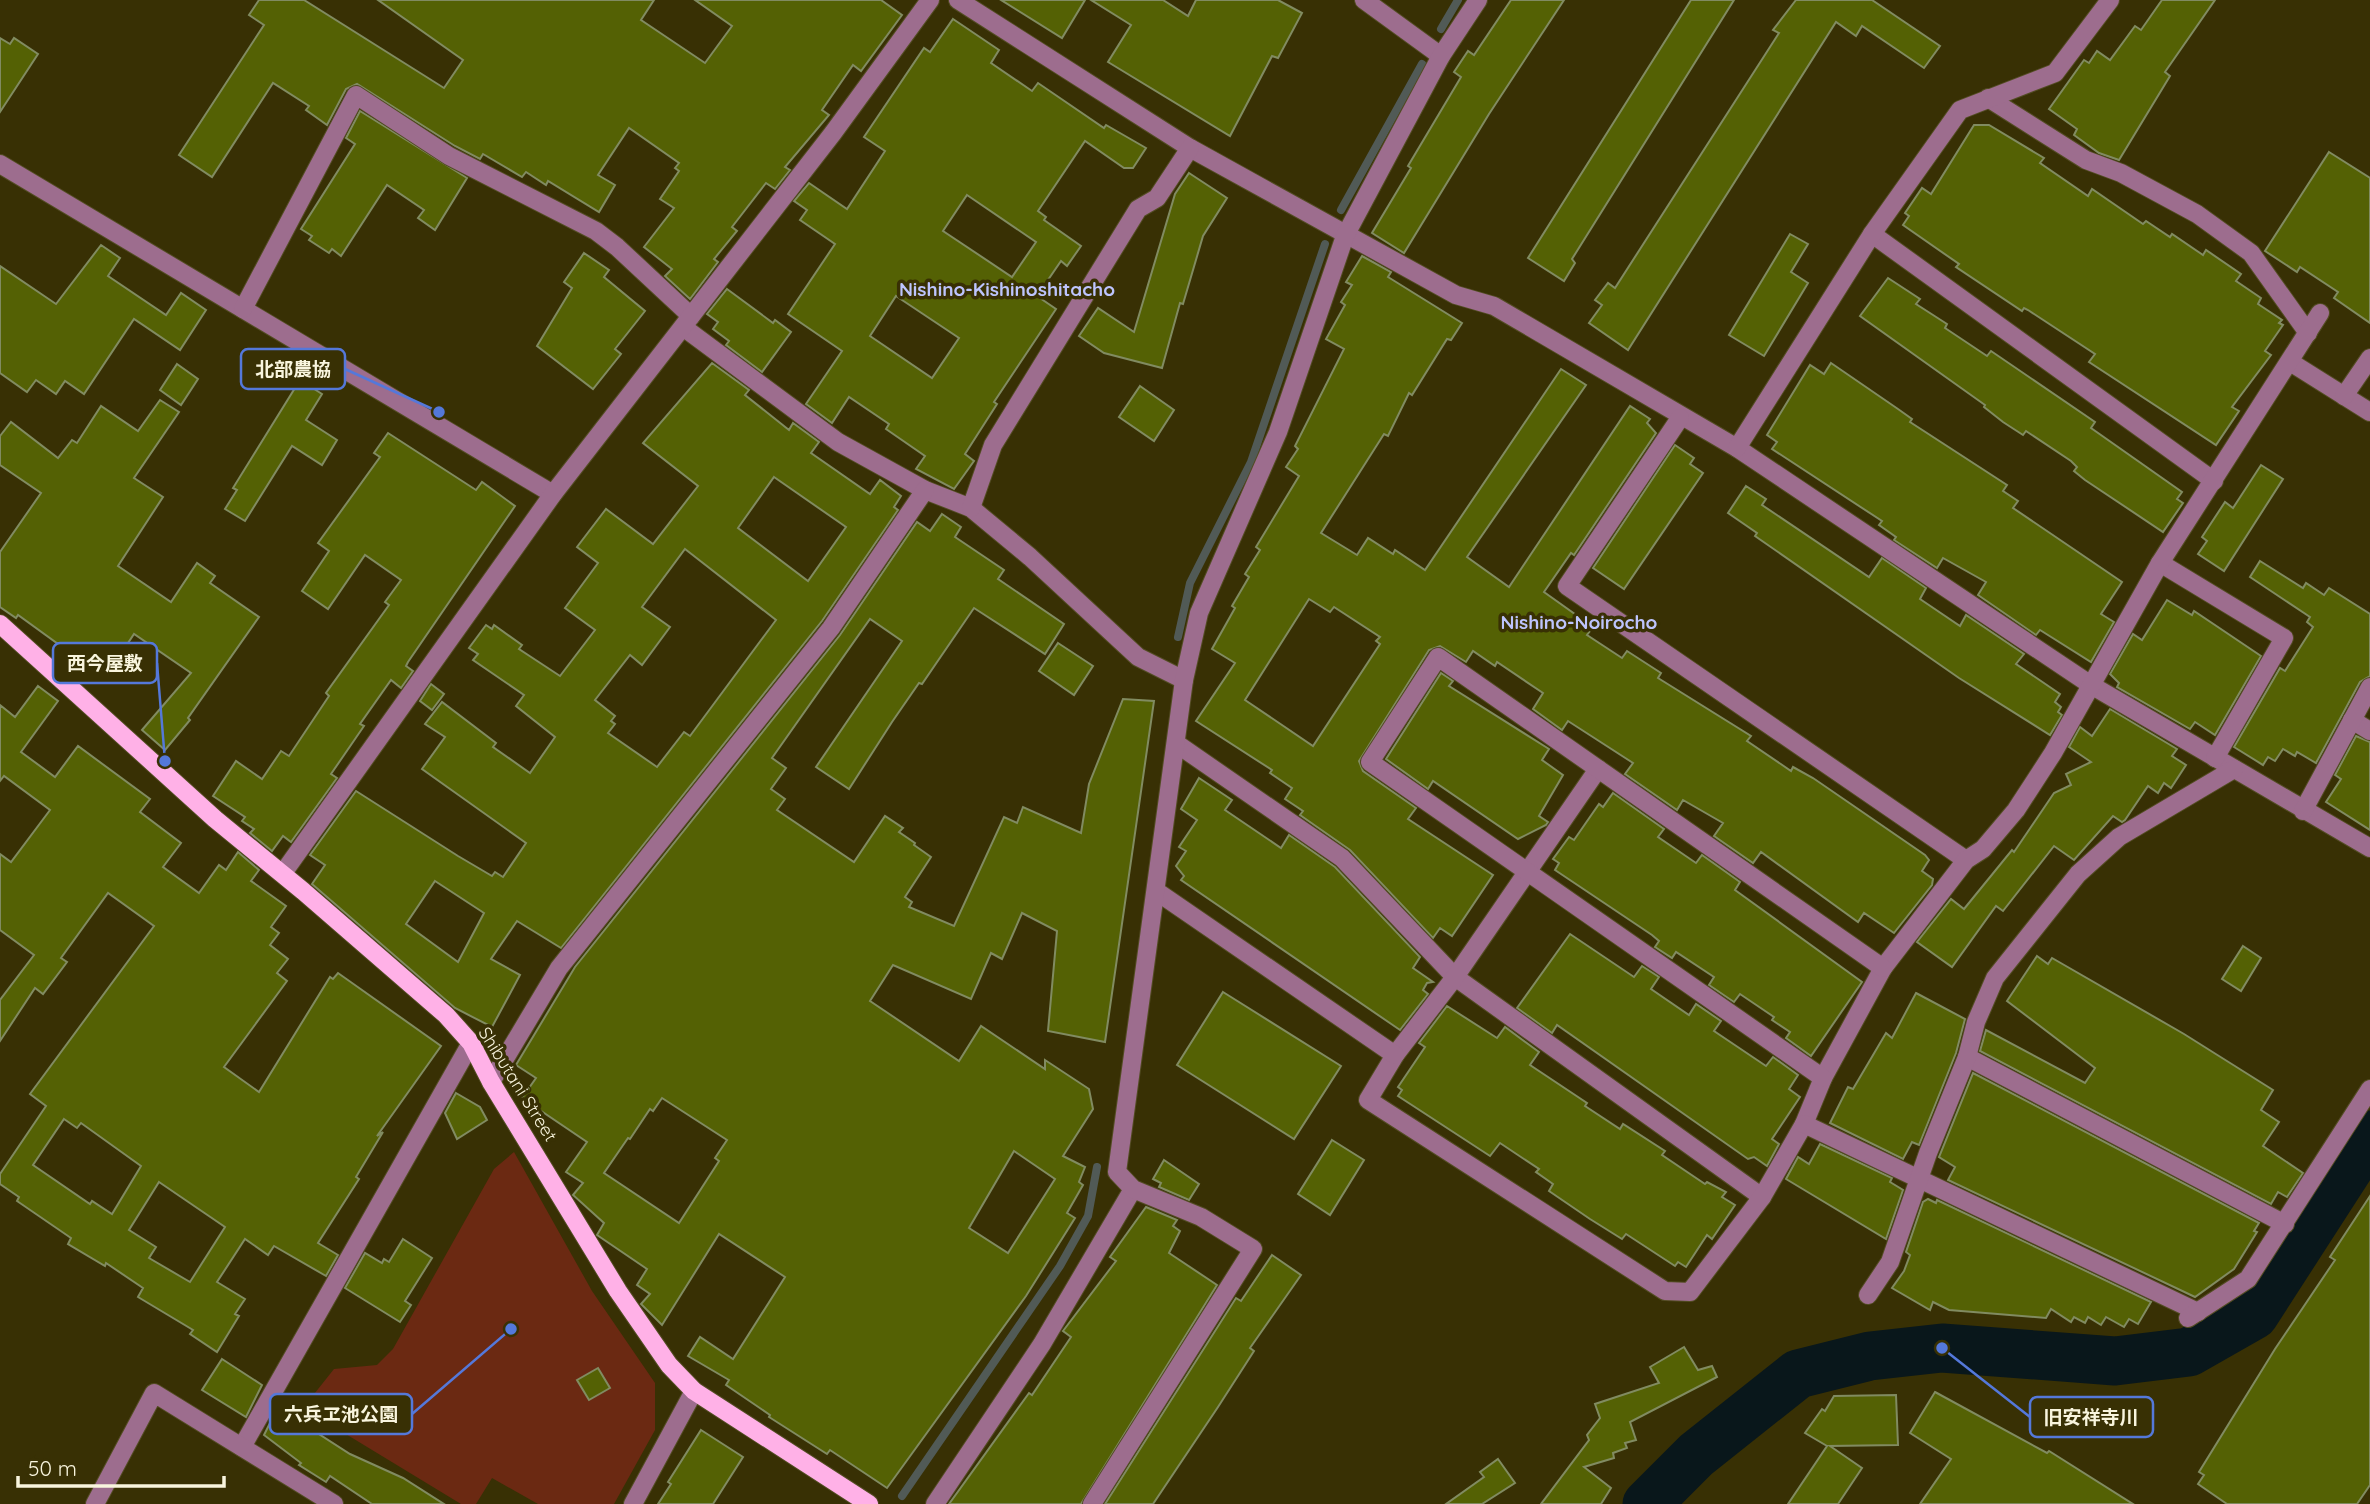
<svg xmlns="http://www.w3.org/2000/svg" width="2370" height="1504" font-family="Quicksand,'Noto Sans JP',sans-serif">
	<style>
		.green { fill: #6b2912 }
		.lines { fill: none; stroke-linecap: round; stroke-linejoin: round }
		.stream { stroke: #515a56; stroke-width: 8 }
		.river { stroke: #09171b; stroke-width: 49 }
		.building { fill: #546104; stroke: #818b61; stroke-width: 2; fill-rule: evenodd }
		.minor-casing { stroke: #534c23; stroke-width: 20 }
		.major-casing { stroke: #534c23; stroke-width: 20 }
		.minor { stroke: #9d6d8e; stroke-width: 18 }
		.major { stroke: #ffb1e7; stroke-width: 18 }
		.labels { text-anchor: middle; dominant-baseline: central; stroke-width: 7; stroke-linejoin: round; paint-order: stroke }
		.street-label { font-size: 18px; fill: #f9f5de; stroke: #383004 }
		.neighbourhood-label { font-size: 19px; font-weight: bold; fill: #bdc4fd; stroke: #383004 }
		.leader { fill: none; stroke: #5478da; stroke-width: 2.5 }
		.callout-dot { fill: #5478da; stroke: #383004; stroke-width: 2.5 }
		.callout { fill: #383004; stroke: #5478da; stroke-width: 2.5 }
		.callout-label { font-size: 19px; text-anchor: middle; font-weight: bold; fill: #f9f5de }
	</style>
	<rect width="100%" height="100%" fill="#383004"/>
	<polygon class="green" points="514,1152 592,1291 655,1383 655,1430 614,1504 538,1504 492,1478 476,1504 461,1504 303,1408 334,1369 377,1365 393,1349 494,1169"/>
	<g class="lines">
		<g class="stream">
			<polyline points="1441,29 1458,0"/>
			<polyline points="1341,210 1422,64"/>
			<polyline points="1178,637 1190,583 1251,462 1325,244"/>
			<polyline points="902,1496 1060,1266 1088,1216 1097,1167"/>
		</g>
		<polyline class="river" points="1647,1504 1696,1455 1798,1374 1870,1356 1942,1348 2115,1361 2189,1352 2254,1315 2370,1135"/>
	</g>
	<g class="building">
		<polygon points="259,0 304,0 444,88 463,60 378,0 654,0 641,20 705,63 732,26 695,0 881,0 902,15 861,71 853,65 822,110 829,115 785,167 790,170 775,189 766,183 732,227 737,231 714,259 718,262 690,299 665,276 672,269 644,247 674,208 660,199 679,171 675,168 679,163 629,128 598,175 615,185 599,212 548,181 546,185 526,172 522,177 483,154 480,159 455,146 357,84 346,89 327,125 306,110 309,106 273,83 212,177 179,155 264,25 249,15"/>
		<polygon points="1001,0 1085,0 1062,38"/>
		<polygon points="1091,0 1163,0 1188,16 1196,0 1278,0 1302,13 1278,58 1272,56 1230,136 1108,62 1131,25"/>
		<polygon points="1511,0 1564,0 1489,114 1404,253 1372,233 1411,168 1408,166 1461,77 1454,72 1468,51 1474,55"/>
		<polygon points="1691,0 1734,0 1572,259 1575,263 1564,281 1528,258"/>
		<polygon points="1796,0 1872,0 1940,46 1924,68 1862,26 1856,36 1836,22 1628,350 1589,323 1602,305 1595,300 1608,283 1615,288 1779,33 1773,30"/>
		<polygon points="2162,0 2215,0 2165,72 2170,76 2119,160 2099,153 2074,135 2077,129 2049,109 2084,60 2089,63 2097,51 2110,60 2135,26 2141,30"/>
		<path d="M953 19 999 50 991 63 1032 91 1038 83 1104 128 1106 125 1146 148 1133 168H1124L1085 141 1038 211 1046 217 1044 220 1081 246 1067 266 1061 261 1037 296 1056 309 994 402 997 404 965 454 974 461 954 489 916 469 925 456 886 429 889 424 849 397 832 423 806 404 842 351 788 314 835 244 800 220 807 210 794 201 809 183 847 209 885 151 864 137 924 48 930 52ZM967 195 1036 242 1012 277 943 231ZM896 296 959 338 932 378 870 336Z"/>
		<polygon points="0,38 10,44 14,38 38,54 0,112"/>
		<polygon points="360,111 467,178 435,230 418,218 424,210 387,185 341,256 332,249 329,253 309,240 312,236 301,229 355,144 346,138"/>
		<polygon points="1974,125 1989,125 2044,158 2040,163 2088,196 2092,189 2143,224 2146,221 2170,237 2172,234 2203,255 2206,250 2241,274 2236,281 2261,298 2258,304 2282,320 2279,323 2283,325 2265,351 2271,355 2232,407 2239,411 2216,445 2089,362 2095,354 2028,310 2024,308 2022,311 1956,267 1959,264 1903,225 1909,216 1905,213 1922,188 1931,194"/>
		<polygon points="2329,152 2370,178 2370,323 2334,298 2338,292 2300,267 2297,272 2265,251"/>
		<polygon points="1189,173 1227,198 1203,236 1183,304 1180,303 1162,368 1104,353 1079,336 1098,308 1134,332 1175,194"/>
		<polygon points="1790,234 1808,244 1791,272 1808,283 1764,356 1729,335"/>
		<polygon points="101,245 120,258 108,276 166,315 181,293 206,310 180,350 134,319 84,394 65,381 56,394 36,380 27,392 0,373 0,266 56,304"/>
		<polygon points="584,253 609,270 604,277 645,311 615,349 621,354 593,389 537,346 572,288 564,282"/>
		<path d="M1362 256 1391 272 1388 277 1462 323 1451 340 1447 339 1412 395 1409 393 1388 436 1384 434 1321 533 1357 555 1368 538 1393 554 1395 550 1425 570 1561 369 1586 385 1467 557 1509 587 1630 406 1650 419 1647 423 1656 433 1574 555 1571 553 1544 592 1593 627 1587 635 1622 658 1627 651 1661 673 1658 678 1751 736 1747 741 1791 771 1793 767 1813 778 1925 855 1929 860 1922 871 1933 879 1932 885 1894 933 1864 913 1858 922 1761 852 1753 863 1714 836 1723 823 1683 800 1677 810 1625 774 1633 763 1568 721 1562 730 1533 709 1543 693 1497 662 1495 666 1473 651 1466 662 1440 646 1429 650 1359 761 1363 771 1416 808 1408 819 1493 875 1452 936 1440 928 1433 938 1350 850 1300 815 1303 811 1285 799 1292 788 1270 773 1272 770 1196 721 1235 663 1212 649 1235 608 1232 606 1249 577 1245 574 1260 550 1256 547 1299 476 1286 467 1298 449 1295 446 1344 349 1326 339 1345 305 1341 302 1352 285 1346 282ZM1309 599 1330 612 1334 607 1380 637 1376 641 1380 644 1313 746 1245 700Z"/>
		<polygon points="1888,278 1920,299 1916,304 1947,324 1945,328 1987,356 1991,351 2095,422 2091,428 2182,492 2177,499 2183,503 2163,532 2085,480 2074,471 2077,467 2071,461 2026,431 2023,435 2003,422 1984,407 1985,405 1860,316"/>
		<polygon points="727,289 773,323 775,320 791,332 762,372 726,345 729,341 713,329 718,322 707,314"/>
		<path d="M712 363 749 390 745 395 789 430 793 423 819 442 811 453 870 494 880 480 901 496 894 507 898 510 822 621 561 948 517 921 491 959 520 975 492 1027 455 1008 312 884 325 865 310 855 356 791 458 856 492 876 495 872 503 877 526 843 422 769 445 737 425 724 442 702 496 743 493 747 530 773 555 737 516 706 524 695 473 660 478 654 469 648 486 625 492 629 494 625 522 645 519 649 560 676 595 630 565 608 598 563 577 547 606 509 653 544 698 486 643 443ZM774 477 846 527 808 581 738 528ZM685 549 776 620 690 736 684 732 657 767 608 733 615 724 611 721 615 716 595 700 630 655 642 665 670 627 642 607ZM435 881 484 913 458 962 406 924Z"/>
		<polygon points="1831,363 1898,409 1912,419 1910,422 2007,485 2003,491 2018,501 2013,508 2122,582 2101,614 2114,622 2091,662 2040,630 2036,635 1978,595 1986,582 1943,558 1937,568 1894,540 1896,537 1879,525 1882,521 1772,449 1777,442 1767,435 1810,365 1824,374"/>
		<polygon points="177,364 198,379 181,405 160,390"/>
		<polygon points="300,380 322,394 306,420 337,440 322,465 292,446 245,521 225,509 237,490 233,488"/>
		<polygon points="1140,386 1174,410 1154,441 1119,417"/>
		<polygon points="160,400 179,412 134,478 163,497 118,566 171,602 197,563 215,576 210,583 259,617 188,718 190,720 165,750 142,730 191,673 134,634 105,678 18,615 16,618 0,607 0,552 41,493 0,465 0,436 11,422 58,458 72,440 77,443 101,406 138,431"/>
		<polygon points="388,433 476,490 482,482 515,506 408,662 406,666 413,671 401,688 391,680 360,724 364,726 331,774 337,778 291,842 283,836 272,851 250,833 254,829 242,821 245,817 213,796 236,761 262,779 281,751 289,756 329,696 326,693 389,605 385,602 401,580 365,555 328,609 302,591 329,551 318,543 380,457 374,453"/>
		<polygon points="1675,445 1694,458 1690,464 1703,473 1624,589 1593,568"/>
		<polygon points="2261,465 2283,479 2224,571 2198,554 2207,541 2202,537 2225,502 2233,508"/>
		<polygon points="1746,486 1766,499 1762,505 1869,577 1882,558 1926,588 1920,599 1960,626 1966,615 2024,654 2016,664 2060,694 2055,702 2061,707 2058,712 2062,715 2050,735 1959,678 1755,536 1757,533 1728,513"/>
		<path d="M942 514 961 527 955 537 1004 570 998 579 1064 624 1045 654 974 608 922 684 919 683 892 722 849 789 816 767 902 641 870 619 772 758 786 768 771 789 785 799 777 810 854 862 885 816 903 828 899 832 915 843 914 845 931 857 905 897 912 902 909 907 954 926 1004 817 1017 823 1023 807 1081 833 1089 784 1123 699 1154 701 1105 1042 1048 1031 1057 931 1022 913 1002 959 991 953 971 999 893 965 870 1001 959 1061 981 1026 1045 1069V1060L1089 1089 1093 1109 1063 1156 1085 1167 1079 1182 1083 1185 1067 1213 1075 1218 1026 1296 887 1488 830 1450 827 1454 769 1417 770 1415 726 1385 729 1380 688 1356 700 1337 733 1359 785 1277 719 1234 662 1325 641 1304 650 1294 637 1285 647 1269 597 1235 604 1223 573 1195 583 1183 566 1172 587 1142 522 1098 536 1078 516 1065 575 967 840 635 917 522 930 531ZM662 1098 727 1140 715 1158 719 1161 679 1223 604 1173 628 1138 630 1139 650 1109 653 1111ZM1014 1151 1055 1179 1008 1253 969 1228Z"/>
		<polygon points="2260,561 2303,588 2306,583 2324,595 2329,588 2370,614 2370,676 2360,682 2316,763 2297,752 2295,756 2283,749 2275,761 2268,757 2263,765 2234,747 2280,668 2285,671 2313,627 2307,622 2310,617 2250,577"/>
		<polygon points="2167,600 2192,615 2194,611 2261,656 2215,735 2195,722 2190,729 2117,687 2119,683 2110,674 2133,634 2142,640"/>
		<polygon points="1058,643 1093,666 1074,695 1039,671"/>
		<polygon points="1441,673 1453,681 1449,686 1549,749 1542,760 1563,775 1539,816 1548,822 1546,825 1518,839 1433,781 1428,789 1386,759"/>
		<polygon points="431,684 444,694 432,710 420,701"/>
		<path d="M38 686 58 701 21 752 55 777 78 746 150 799 140 812 181 843 163 867 199 893 219 865 226 870 238 852 259 870 251 881 286 906 271 927 279 933 270 945 288 959 277 973 287 981 224 1067 259 1092 330 977 333 979 338 973 441 1046 377 1136 383 1132 356 1177 359 1179 318 1243 338 1255 326 1276 274 1246 268 1255 245 1239 217 1282 245 1299 235 1314 239 1316 217 1352 190 1334 193 1330 138 1297 143 1288 106 1263 105 1266 68 1244 71 1238 17 1201 19 1197 0 1184V1174L46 1106 30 1094 154 926 108 893 61 958 67 962 43 994 35 988 0 1041V1000L34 955 0 930V854L11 862 50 810 4 776 0 781V705L15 717ZM64 1119 77 1128 81 1123 141 1166 112 1214 92 1201 90 1204 33 1165ZM159 1182 225 1227 190 1282 149 1258 156 1247 129 1230Z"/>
		<polygon points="2110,709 2177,749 2172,756 2186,765 2171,788 2164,783 2158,793 2148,786 2125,820 2122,822 2113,816 2074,860 2054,846 2003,911 1996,906 1952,967 1917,942 1951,899 1964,909 2012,850 2014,852 2054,793 2071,785 2066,774 2091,762 2069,747 2080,727 2092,736"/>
		<polygon points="2356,736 2370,742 2370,830 2326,802 2341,779 2335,775"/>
		<polygon points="1199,778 1232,800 1225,810 1281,848 1289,835 1335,867 1420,957 1413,968 1433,982 1427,983 1423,990 1428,994 1400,1030 1181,880 1184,876 1176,866 1186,851 1179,847 1197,820 1181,809"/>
		<polygon points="1613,793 1664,829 1658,837 1696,863 1702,855 1740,882 1735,890 1862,982 1811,1056 1786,1038 1790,1032 1772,1020 1774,1017 1740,994 1734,1002 1709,985 1714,977 1676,952 1672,958 1655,947 1659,941 1652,935 1555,870 1559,863 1553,859 1569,837 1574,840 1599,804 1603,807"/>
		<polygon points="1570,934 1634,977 1642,966 1659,977 1651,989 1689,1015 1696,1004 1721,1021 1714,1031 1766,1066 1773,1057 1798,1075 1789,1089 1800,1097 1772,1139 1779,1144 1767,1166 1754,1157 1748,1159 1557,1025 1552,1033 1517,1008"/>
		<polygon points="2243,946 2261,958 2241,991 2222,979"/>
		<polygon points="2037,956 2048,964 2052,958 2184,1034 2273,1090 2261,1110 2279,1122 2263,1146 2303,1173 2287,1197 2278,1192 2271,1204 1980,1051 1986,1030 2085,1083 2095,1068 2007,1001"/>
		<polygon points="1223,992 1341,1066 1294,1139 1177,1065"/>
		<polygon points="1916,993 1965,1019 1956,1053 1919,1145 1912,1142 1903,1159 1830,1123 1848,1087 1853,1089 1886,1033 1892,1038"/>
		<polygon points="1447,1006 1497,1038 1505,1027 1539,1052 1530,1065 1587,1103 1585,1106 1620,1129 1623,1124 1665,1151 1662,1155 1705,1184 1707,1182 1726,1192 1722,1197 1735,1205 1712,1239 1707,1235 1686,1267 1678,1262 1675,1266 1626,1234 1622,1239 1590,1219 1549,1191 1553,1184 1536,1172 1539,1169 1500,1143 1490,1156 1398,1096 1402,1090 1398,1087 1425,1047 1419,1043"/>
		<polygon points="1973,1073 2259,1223 2254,1231 2257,1232 2234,1269 2195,1297 1948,1180 1955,1167 1939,1157"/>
		<polygon points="456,1093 480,1107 487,1120 457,1139 445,1113"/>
		<polygon points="1332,1140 1364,1160 1330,1215 1298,1194"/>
		<polygon points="1820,1144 1892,1178 1890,1182 1903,1190 1886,1239 1786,1179 1798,1157 1809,1164"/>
		<polygon points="1164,1160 1199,1184 1189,1200 1159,1187 1161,1183 1153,1179"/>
		<polygon points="2370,1196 2370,1485 2357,1504 2227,1504 2198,1484 2204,1475 2199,1472 2275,1349 2335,1260 2330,1257"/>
		<polygon points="1928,1199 1936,1203 1937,1200 2151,1302 2138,1324 2129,1319 2124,1327 2106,1317 2101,1325 2088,1317 2085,1323 2074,1317 2071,1322 2051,1309 2046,1318 1949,1310 1933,1302 1930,1310 1892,1288 1904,1271 1910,1255 1906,1252 1923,1202"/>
		<polygon points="1146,1207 1177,1220 1173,1226 1180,1231 1169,1253 1217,1285 1081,1504 949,1504 1029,1393 1032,1395 1071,1337 1063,1331 1116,1261 1110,1257"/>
		<polygon points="403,1239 432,1258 405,1301 411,1305 400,1322 345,1288 365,1253 382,1263 384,1259 389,1262"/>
		<polygon points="1272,1255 1301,1275 1250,1348 1254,1351 1218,1407 1153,1504 1105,1504 1236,1298 1241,1301"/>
		<polygon points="1684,1347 1698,1370 1712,1366 1717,1377 1630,1422 1636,1440 1625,1443 1627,1448 1613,1453 1614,1458 1584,1467 1611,1488 1601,1504 1541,1504 1589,1440 1587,1435 1600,1418 1595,1404 1659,1383 1650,1367"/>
		<polygon points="222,1359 262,1385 246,1417 202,1390"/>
		<polygon points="598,1368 610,1388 589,1400 577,1380"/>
		<polygon points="1935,1392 2047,1453 2049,1451 2133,1504 1920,1504 1951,1459 1910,1433"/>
		<polygon points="1896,1395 1898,1445 1830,1446 1862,1468 1838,1504 1788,1504 1827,1446 1805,1433 1822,1409 1825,1411 1834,1396"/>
		<polygon points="282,1399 297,1408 291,1416 350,1454 403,1478 444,1504 372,1504 330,1476 326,1482 299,1465 301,1463 264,1435"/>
		<polygon points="701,1430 743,1457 713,1504 658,1504 671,1484 668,1482"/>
		<polygon points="1498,1459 1515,1483 1482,1504 1446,1504 1484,1477 1480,1472"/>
	</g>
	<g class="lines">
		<g class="minor-casing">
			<g id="minor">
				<polyline points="958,0 1190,148 1456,295 1494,306 1737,448 2091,685 2370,848"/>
				<polyline points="1364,0 1441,56"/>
				<polyline points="1988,98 2086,160 2121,173 2197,214 2251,253 2308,333"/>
				<polyline points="0,164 553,494"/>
				<polyline points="1872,234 2214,481"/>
				<polyline points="243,309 356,95 449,156 596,231 617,247 691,316"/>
				<polyline points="683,327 838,442 925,490 971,508 1030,557 1138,657 1184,680"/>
				<polyline points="2290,362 2370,412"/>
				<polyline points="2344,396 2370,358"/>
				<polyline points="1680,418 1567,586 1966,860"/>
				<polyline points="1737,448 1872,234 1960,110 2055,73 2110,0"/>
				<polyline points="971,508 993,445 1138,209 1157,198 1190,148"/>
				<polyline points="2160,563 2284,638 2215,758"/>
				<polyline points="2352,720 2370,731"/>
				<polyline points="1177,744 1342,858 1455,977 1762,1197"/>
				<polyline points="1598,769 1455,977 1395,1055 1368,1100 1665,1291 1690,1292 1762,1197 1804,1124 1823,1078 1883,968 1966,860 1983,849 2016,810 2053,753 2160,563 2320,313"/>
				<polyline points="2303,811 2370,687"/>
				<polyline points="283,873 553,494 833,133 930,0"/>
				<polyline points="1156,891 1395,1055"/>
				<polyline points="1967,1057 2285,1224"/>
				<polyline points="1823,1078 1370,762 1438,657 1883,968"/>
				<polyline points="491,1082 559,968 831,628 925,490"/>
				<polyline points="1804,1124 2198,1312"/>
				<polyline points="1868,1295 1890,1262 1928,1153 1967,1057 1976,1022 1995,978 2078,874 2119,837 2234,769"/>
				<polyline points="2188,1318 2248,1279 2370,1089"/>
				<polyline points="242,1447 471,1043"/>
				<polyline points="95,1504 154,1393 334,1504"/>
				<polyline points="633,1504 694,1391"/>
				<polyline points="935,1504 1042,1344 1133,1189"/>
				<polyline points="1092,1504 1253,1249 1201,1217 1133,1189 1117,1172 1184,680 1199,613 1278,432 1345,236 1441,56 1478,0"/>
			</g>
		</g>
		<g class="major-casing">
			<polyline id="major" points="0,624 215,819 303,891 446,1015 471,1043 491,1082 618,1291 669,1365 694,1391 869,1504"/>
		</g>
		<use href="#minor" class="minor"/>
		<use href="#major" class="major"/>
	</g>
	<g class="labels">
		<g class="street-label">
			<text transform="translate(518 1084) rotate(58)">Shibutani Street</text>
		</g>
		<g class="neighbourhood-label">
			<text x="1007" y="289">Nishino-Kishinoshitacho</text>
			<text x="1579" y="622">Nishino-Noirocho</text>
		</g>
	</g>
	<path class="leader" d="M439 412L345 369M165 761L157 663M511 1329L412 1414M1942 1348L2030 1417"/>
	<g class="callout-dot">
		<circle cx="439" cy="412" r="7"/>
		<circle cx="165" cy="761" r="7"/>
		<circle cx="511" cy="1329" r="7"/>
		<circle cx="1942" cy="1348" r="7"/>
	</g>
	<g class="callout">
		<rect x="241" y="349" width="104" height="40" rx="7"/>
		<rect x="53" y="643" width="104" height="40" rx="7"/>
		<rect x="270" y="1394" width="142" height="40" rx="7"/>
		<rect x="2030" y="1397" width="123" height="40" rx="7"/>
	</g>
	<g class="callout-label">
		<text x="293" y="376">北部農協</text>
		<text x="105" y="670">西今屋敷</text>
		<text x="341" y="1421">六兵ヱ池公園</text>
		<text x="2091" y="1424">旧安祥寺川</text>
	</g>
	<path d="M18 1476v10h206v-10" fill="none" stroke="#f9f5de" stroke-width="3.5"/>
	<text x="28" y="1476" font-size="21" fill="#f9f5de" stroke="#383004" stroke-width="5" paint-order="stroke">50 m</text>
</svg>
